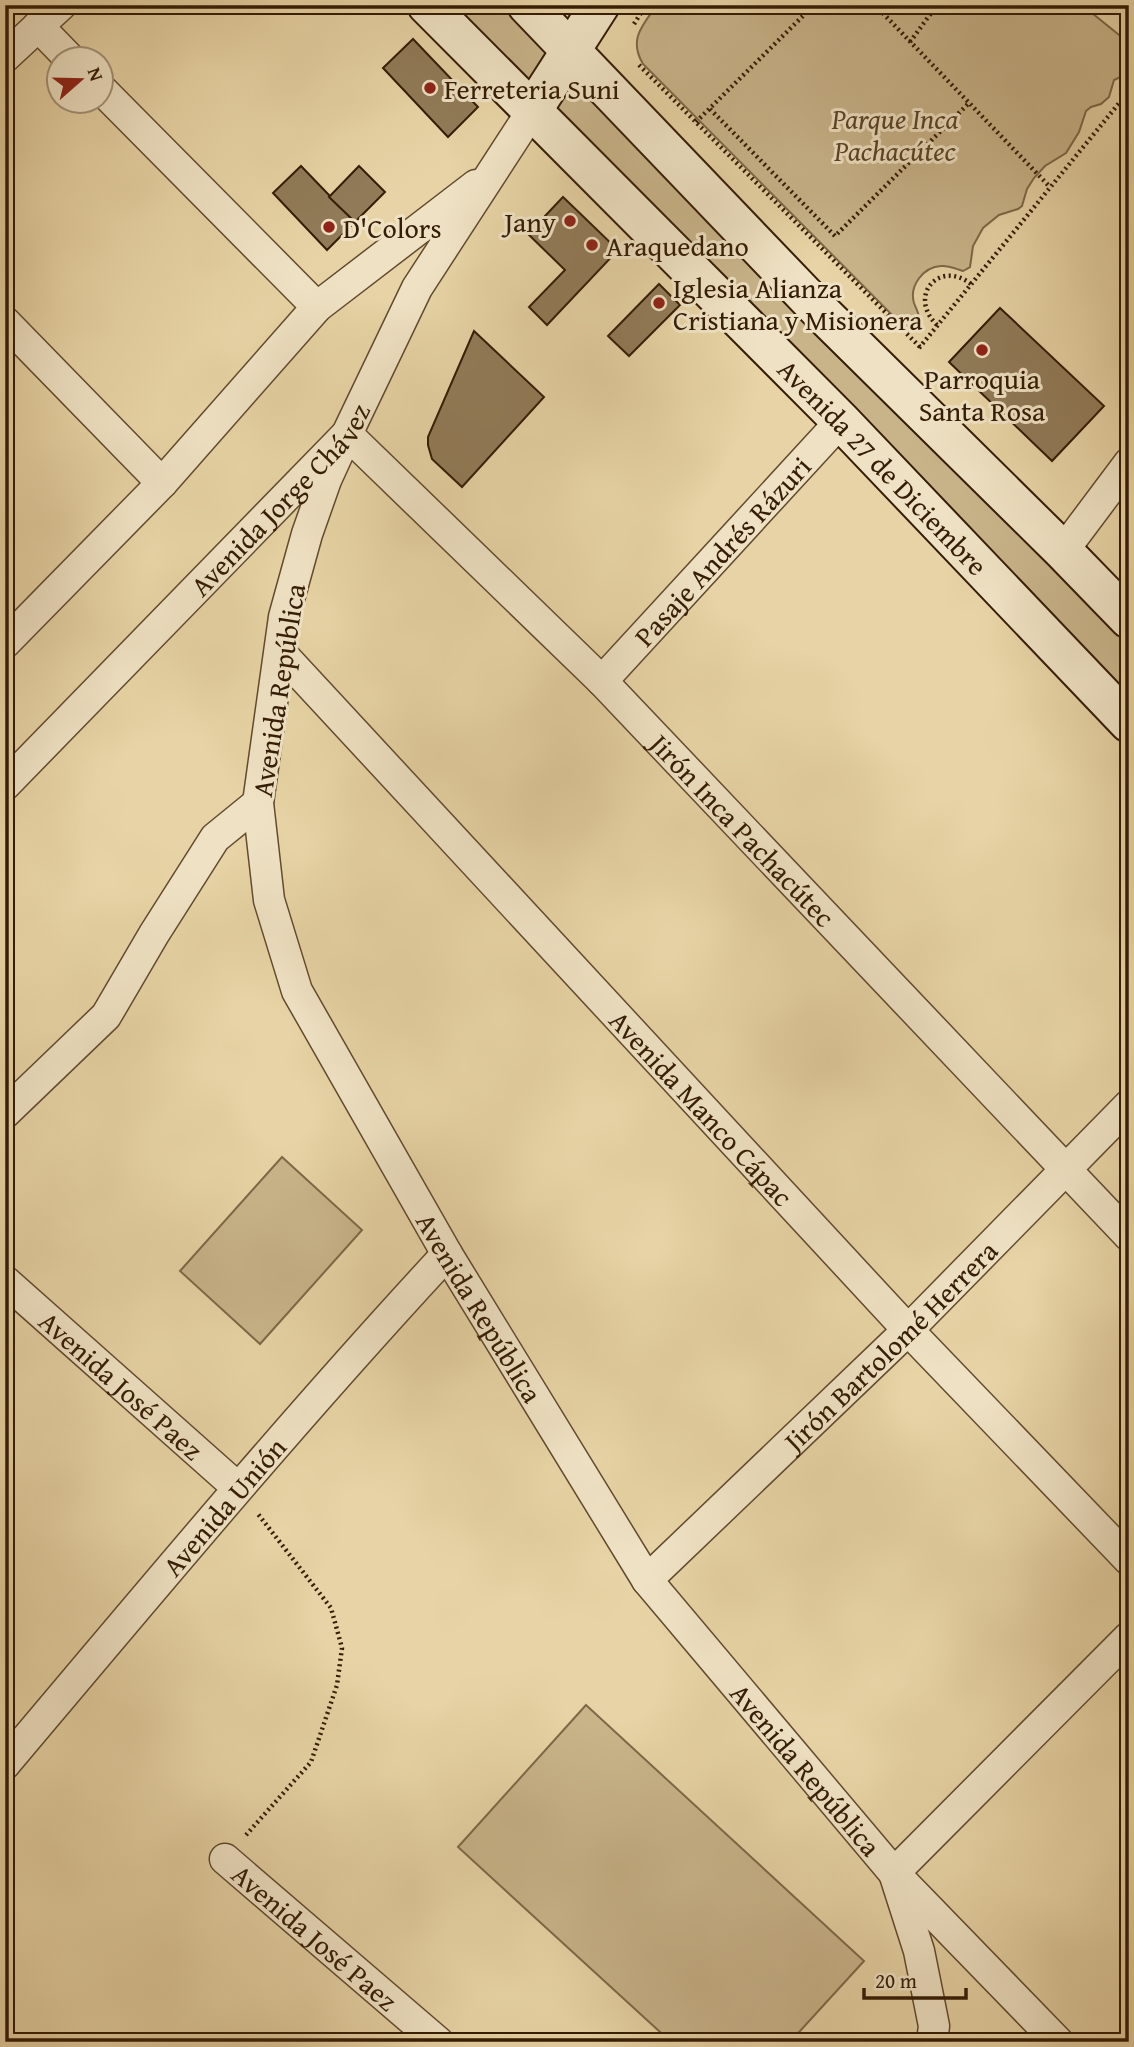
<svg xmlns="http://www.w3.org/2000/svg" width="1134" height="2047" font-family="'Gentium Book Plus',serif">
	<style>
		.green { fill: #c9b48a; stroke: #7e6848; stroke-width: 2 }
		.building { fill: #917b58; stroke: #341c05; stroke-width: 2 }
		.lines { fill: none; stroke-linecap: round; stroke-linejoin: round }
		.street-casing { stroke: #614a2d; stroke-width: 33 }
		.secondary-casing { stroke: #341c05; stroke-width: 42 }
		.path { stroke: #341c05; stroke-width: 4.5; stroke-dasharray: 2 3.5; stroke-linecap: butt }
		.street { stroke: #efe2c4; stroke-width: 30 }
		.secondary { stroke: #efe2c4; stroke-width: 38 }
		.poi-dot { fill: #8f2418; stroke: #efe2c4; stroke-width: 2.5 }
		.labels { text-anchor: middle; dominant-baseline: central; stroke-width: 6; stroke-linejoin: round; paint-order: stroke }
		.poi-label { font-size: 28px; fill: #341c05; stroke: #efe2c4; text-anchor: start }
		.park-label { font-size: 28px; font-style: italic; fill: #594226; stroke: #efe2c4 }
		.street-label { font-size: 28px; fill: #341c05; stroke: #efe2c4 }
	</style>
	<rect width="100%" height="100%" fill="#e7d3a5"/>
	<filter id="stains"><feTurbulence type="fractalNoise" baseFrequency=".00286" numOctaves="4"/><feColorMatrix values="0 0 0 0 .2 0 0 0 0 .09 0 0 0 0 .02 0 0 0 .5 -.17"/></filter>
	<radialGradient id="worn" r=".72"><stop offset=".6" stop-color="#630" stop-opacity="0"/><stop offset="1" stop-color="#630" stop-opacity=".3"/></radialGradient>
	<g class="green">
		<polygon points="442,5 518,5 560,50 529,95"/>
		<path d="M657 5H1082L1129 43V73L1114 80 1109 97 1101 104 1091 107 1086 111 1079 132 1066 153 1045 166 1034 178 1027 189 1022 206 1018 209 999 215 983 228 973 246 970 267 963 271C956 269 948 265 941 266 923 267 909 286 914 303 918 314 923 318 914 329L907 330 643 64C628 39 643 25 657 5Z"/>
		<polygon points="573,71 1129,635 1129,707 546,109"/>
		<polygon points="282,1157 362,1230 260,1344 180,1271"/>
		<polygon points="586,1705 864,1961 790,2042 671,2042 458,1847"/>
	</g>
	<g class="building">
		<polygon points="413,39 478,107 448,137 383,68"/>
		<polygon points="301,166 355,222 327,250 273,193"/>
		<polygon points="359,166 385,192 355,222 329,197"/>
		<polygon points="563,197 618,250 547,325 529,307 565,270 528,234"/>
		<polygon points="659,284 680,305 629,356 608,336"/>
		<polygon points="1000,308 1104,406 1052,461 949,362"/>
		<polygon points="474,331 544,397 462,487 432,459 428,445 428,437"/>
	</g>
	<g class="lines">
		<g class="street-casing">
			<g id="street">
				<polyline points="38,26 71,60"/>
				<polyline points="5,57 61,5"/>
				<polyline points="102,90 317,307"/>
				<polyline points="5,322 162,483"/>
				<path id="s1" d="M347 434 326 480 307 534 284 617 258 803 269 900 297 991 447 1254 647 1580 894 1873 1058 2042"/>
				<path id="s2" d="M347 434 602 681 1129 1236"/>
				<polyline points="1063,551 1129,463"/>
				<polyline points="5,643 162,483 317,307 476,185"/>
				<path id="s3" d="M280 652 908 1330 1129 1560"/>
				<path id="s4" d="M602 681 841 421"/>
				<path id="s5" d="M5 785 347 434 417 288 532 111"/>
				<polyline points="5,1113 106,1016 154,934 215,838 258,803"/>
				<path id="s6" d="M5 1281 238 1488"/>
				<path id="s7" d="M647 1580 908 1330 1129 1105"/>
				<path id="s8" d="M5 1764C150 1592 294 1419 447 1254"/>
				<path id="s9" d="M225 1859 438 2042"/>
				<polyline points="932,2042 934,2026 919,1951 894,1873 1129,1637"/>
			</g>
		</g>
		<g class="secondary-casing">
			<g id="secondary">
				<path id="s10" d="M427 5 841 421 1129 723"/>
				<polyline points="527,5 822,313 1063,551 1129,619"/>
				<polyline points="532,111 600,5"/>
			</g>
		</g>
		<g class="path">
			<polyline points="875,5 1050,187"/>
			<polyline points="634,24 646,5"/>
			<polyline points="910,42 937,5"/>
			<polyline points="639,65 920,347"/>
			<polyline points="710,109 835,236 969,103"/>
			<polyline points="696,122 814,5"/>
			<path d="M937 325C907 296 939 259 971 284"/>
			<polyline points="919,348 1129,91"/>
			<polyline points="246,1835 311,1762 337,1685 342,1648 331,1608 258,1514"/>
		</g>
		<use href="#street" class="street"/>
		<use href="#secondary" class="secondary"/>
	</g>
	<g class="poi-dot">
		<circle cx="430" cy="88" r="7"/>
		<circle cx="570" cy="221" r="7"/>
		<circle cx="329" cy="227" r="7"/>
		<circle cx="592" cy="245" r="7"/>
		<circle cx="659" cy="303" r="7"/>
		<circle cx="982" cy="350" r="7"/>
	</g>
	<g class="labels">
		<g class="poi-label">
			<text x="444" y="88">Ferreteria Suni</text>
			<text x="556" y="221" text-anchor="end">Jany</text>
			<text x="343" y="227">D'Colors</text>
			<text x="606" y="245">Araquedano</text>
			<text x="673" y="287">Iglesia Alianza<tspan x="673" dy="32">Cristiana y Misionera</tspan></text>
			<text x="982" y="378" text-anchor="middle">Parroquia<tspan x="982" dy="32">Santa Rosa</tspan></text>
		</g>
		<g class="park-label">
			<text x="895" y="118">Parque Inca<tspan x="895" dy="32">Pachacútec</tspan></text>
		</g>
		<g class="street-label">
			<text stroke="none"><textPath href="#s10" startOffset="649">Avenida 27 de Diciembre</textPath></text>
			<text stroke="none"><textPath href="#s5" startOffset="397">Avenida Jorge Chávez</textPath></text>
			<text stroke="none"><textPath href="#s4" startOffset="177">Pasaje Andrés Rázuri</textPath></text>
			<text transform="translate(278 690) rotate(-81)">Avenida República</text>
			<text stroke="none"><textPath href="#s2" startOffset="560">Jirón Inca Pachacútec</textPath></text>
			<text stroke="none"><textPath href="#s3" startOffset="621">Avenida Manco Cápac</textPath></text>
			<text stroke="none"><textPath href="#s1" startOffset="940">Avenida República</textPath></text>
			<text stroke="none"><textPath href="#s7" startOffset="338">Jirón Bartolomé Herrera</textPath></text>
			<text stroke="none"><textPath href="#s6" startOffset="156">Avenida José Paez</textPath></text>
			<text stroke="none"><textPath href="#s8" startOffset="338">Avenida Unión</textPath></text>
			<text stroke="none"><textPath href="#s1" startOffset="1507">Avenida República</textPath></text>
			<text stroke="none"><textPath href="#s9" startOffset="119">Avenida José Paez</textPath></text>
		</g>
	</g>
	<rect width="1134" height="2047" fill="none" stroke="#e7d3a5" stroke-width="28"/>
	<rect x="7" y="7" width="1120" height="2033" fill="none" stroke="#341c05" stroke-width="3.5"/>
	<rect x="14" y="14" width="1106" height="2019" fill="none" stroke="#341c05" stroke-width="2"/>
	<g transform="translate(80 80) rotate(70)"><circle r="33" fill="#efe2c4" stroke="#a49378" stroke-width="2"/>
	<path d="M0-5L12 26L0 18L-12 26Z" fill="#8f2418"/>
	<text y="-10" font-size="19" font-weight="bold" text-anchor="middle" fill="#341c05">N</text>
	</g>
	<path d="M864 1988v10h102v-10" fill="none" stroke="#341c05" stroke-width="3.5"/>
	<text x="875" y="1988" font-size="21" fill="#341c05" stroke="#efe2c4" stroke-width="5" paint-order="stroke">20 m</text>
	<rect width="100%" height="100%" filter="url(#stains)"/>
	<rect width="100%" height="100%" fill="url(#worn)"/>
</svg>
